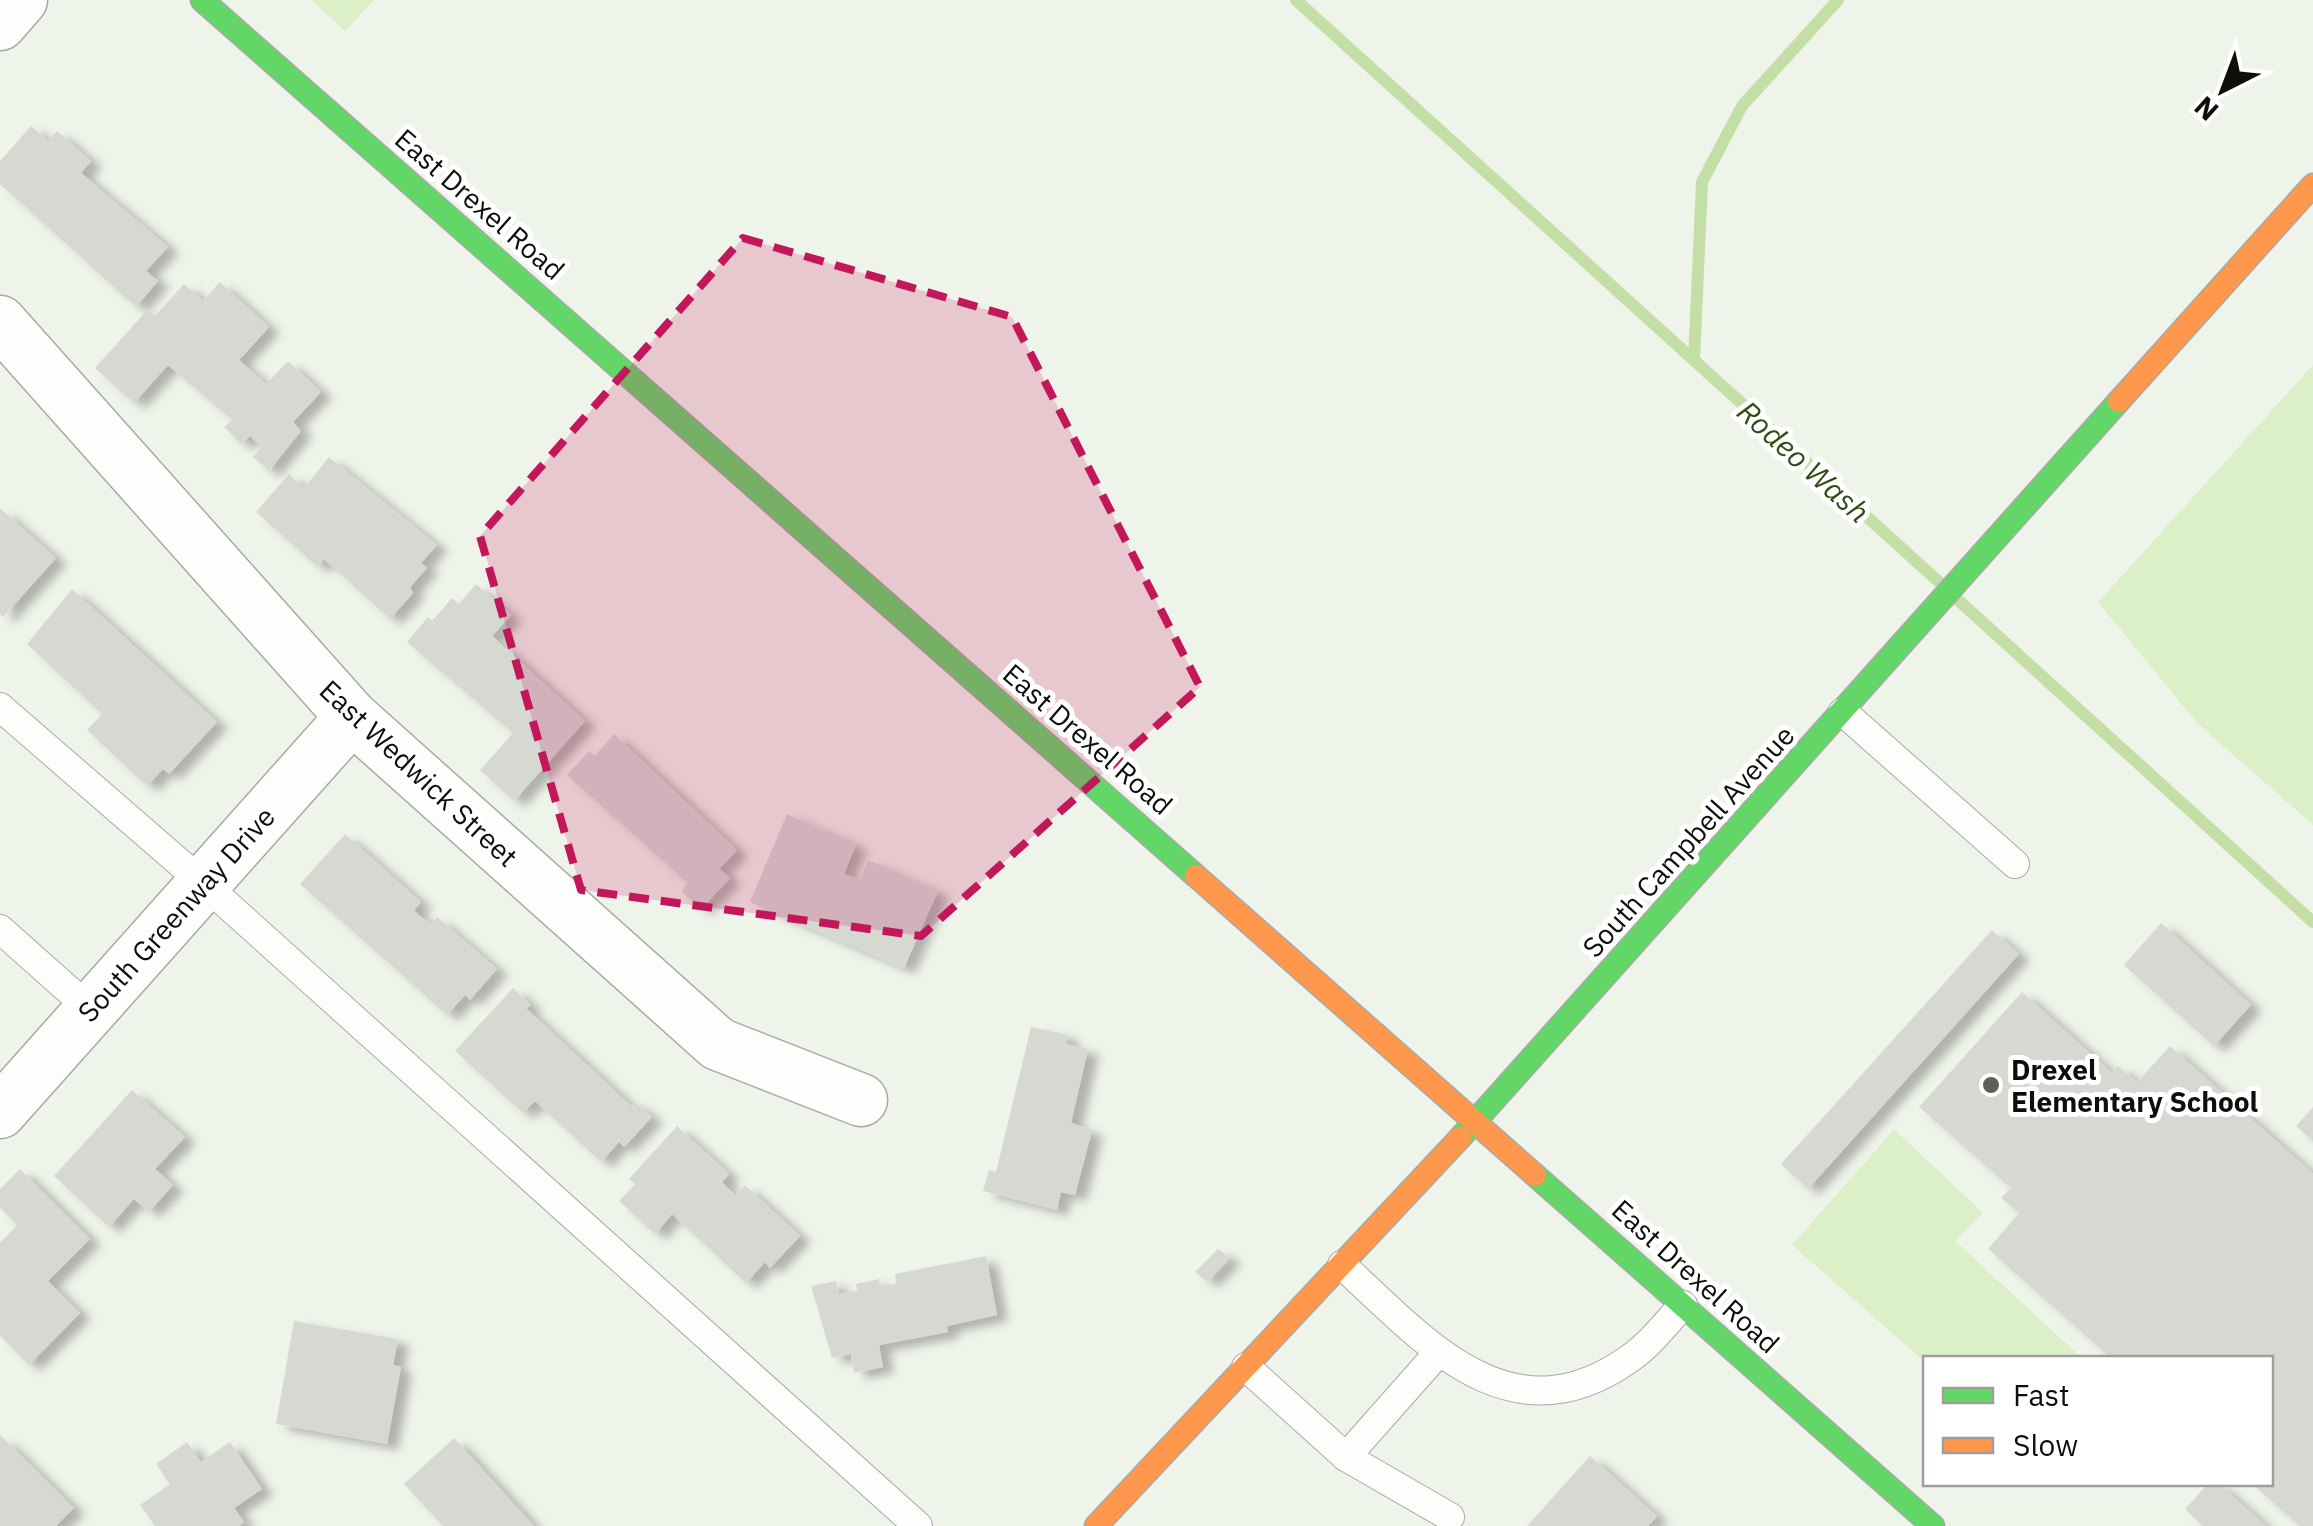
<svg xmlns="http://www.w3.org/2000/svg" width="2313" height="1526" font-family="'IBM Plex Sans',sans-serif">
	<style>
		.green { fill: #dcf0c8 }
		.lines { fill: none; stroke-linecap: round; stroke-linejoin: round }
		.stream { stroke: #c4dfa6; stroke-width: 12 }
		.building { fill: #d6d9d2; filter: url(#shadow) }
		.lane-casing { stroke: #a7aaa4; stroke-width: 30 }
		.street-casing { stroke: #a7aaa4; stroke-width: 55 }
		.fast-casing { stroke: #a7aaa4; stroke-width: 25 }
		.slow-casing { stroke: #a7aaa4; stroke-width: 25 }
		.lane { stroke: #fdfdfc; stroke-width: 28 }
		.street { stroke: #fdfdfc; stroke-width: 52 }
		.fast { stroke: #63d668; stroke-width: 22 }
		.slow { stroke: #ff974d; stroke-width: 22 }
		.marked { fill: #c2185b; fill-opacity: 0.2; stroke: #c2185b; stroke-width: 8; stroke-dasharray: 20 12; stroke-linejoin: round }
		.poi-dot { fill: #5c6059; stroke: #fff; stroke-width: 4 }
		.labels { text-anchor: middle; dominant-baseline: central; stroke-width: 10; stroke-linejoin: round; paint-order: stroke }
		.street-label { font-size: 28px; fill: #0d100a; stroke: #fff }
		.poi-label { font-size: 28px; font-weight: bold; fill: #0d100a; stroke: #fff; text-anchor: start }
		.water-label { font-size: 30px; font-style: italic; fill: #344b15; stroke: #fff }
	</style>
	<defs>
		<filter id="shadow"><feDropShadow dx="11" dy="6" stdDeviation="5" flood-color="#0004"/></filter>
	</defs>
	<rect width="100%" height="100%" fill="#eff4eb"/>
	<g class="green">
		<polygon points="311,0 374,0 345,31"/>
		<polygon points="2313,365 2313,825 2197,723 2098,602"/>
		<polygon points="1894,1129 1983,1213 1955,1241 2082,1358 1926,1358 1925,1362 1792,1245"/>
	</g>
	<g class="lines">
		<g class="stream">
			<polyline points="1296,0 1939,582"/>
			<polyline points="1694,361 1702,182 1742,106 1838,0"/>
			<polyline points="1957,599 2313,922"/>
		</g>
	</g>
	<g class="building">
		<polygon points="31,126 48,141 57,131 91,161 81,173 168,247 146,271 158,281 136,307 0,184 0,161"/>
		<polygon points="220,282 269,327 239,360 266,384 288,361 321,392 293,422 301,431 269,471 253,457 261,447 250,436 241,444 224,427 232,420 168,365 134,403 95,368 148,309 155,316 184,284 203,301"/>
		<polygon points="329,457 437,545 421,563 427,568 410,587 413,593 390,619 324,559 318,567 256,512 289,474 304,488"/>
		<polygon points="0,508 56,558 3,617 0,614"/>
		<polygon points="476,584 511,615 492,636 585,721 514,801 480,770 513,733 407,642 428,617 432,621 452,598 459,604"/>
		<polygon points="72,589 217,722 169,774 163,769 147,786 87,730 102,714 27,644"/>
		<polygon points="614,734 737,850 719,869 730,878 701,909 682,892 687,882 567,775 589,751 595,756"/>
		<polygon points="787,814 856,844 844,874 860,880 868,860 938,891 904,968 750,902"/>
		<polygon points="345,834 421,902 414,910 420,916 431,924 437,917 497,969 470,1000 465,995 447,1015 300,884"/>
		<polygon points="2161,923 2251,1005 2214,1046 2124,965"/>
		<polygon points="1992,930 2019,954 1808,1189 1781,1164"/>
		<polygon points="513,988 531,1005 526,1008 631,1106 635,1102 652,1117 624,1147 619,1142 601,1162 535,1101 523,1113 455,1051"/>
		<polygon points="2022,992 2112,1073 2118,1066 2137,1082 2170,1046 2313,1174 2313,1526 2300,1526 2252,1484 2270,1484 2270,1358 2111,1358 1988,1249 2019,1213 2001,1198 2011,1188 1919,1107"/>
		<polygon points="1031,1027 1068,1035 1066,1044 1088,1049 1071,1123 1092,1130 1075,1195 1061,1192 1057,1210 983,1191 989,1170 996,1172"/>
		<polygon points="132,1090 185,1137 155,1169 173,1185 149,1212 134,1199 109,1227 54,1176"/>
		<polygon points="2313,1107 2313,1141 2296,1126"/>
		<polygon points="677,1126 729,1174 722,1182 731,1191 736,1195 745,1185 800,1236 770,1268 765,1262 746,1283 672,1214 655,1234 619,1201 635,1184 629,1179"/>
		<polygon points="20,1169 90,1239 48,1281 80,1313 29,1365 0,1336 0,1243 17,1225 0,1208 0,1189"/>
		<polygon points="1218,1249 1230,1258 1207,1282 1195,1272"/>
		<polygon points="986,1256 997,1315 947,1326 948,1332 879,1345 883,1367 854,1373 851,1354 832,1358 811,1286 836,1281 839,1294 857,1291 856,1284 879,1279 880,1287 896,1284 895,1274"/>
		<polygon points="294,1321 398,1339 393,1365 401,1367 387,1444 276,1424"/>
		<polygon points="0,1435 74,1508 56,1526 0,1526"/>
		<polygon points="454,1438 534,1526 443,1526 404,1484"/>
		<polygon points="187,1442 201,1462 230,1442 262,1489 234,1508 244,1522 239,1526 155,1526 140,1505 170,1484 156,1464"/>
		<polygon points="1590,1456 1657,1516 1648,1526 1527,1526"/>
		<polygon points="2208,1484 2219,1484 2266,1526 2203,1526 2185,1509"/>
	</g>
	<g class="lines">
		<g class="lane-casing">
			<g id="lane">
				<polyline points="0,707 203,883 918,1526"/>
				<polyline points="1843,712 2015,864"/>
				<polyline points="0,929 91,1010"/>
				<path d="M1342 1265C1424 1341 1511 1443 1629 1359 1650 1345 1666 1323 1683 1305"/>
				<polyline points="1246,1367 1346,1457 1438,1353"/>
				<polyline points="1346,1457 1450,1517"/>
			</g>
		</g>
		<g class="street-casing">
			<g id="street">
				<polyline points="0,24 21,0"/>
				<polyline points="0,322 352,717 718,1044 861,1100"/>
				<polyline points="0,1112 352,717"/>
			</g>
		</g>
		<g class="fast-casing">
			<g id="fast">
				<polyline points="202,0 1196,876"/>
				<polyline points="1460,1138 2119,401"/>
				<polyline points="1535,1175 1933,1526"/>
			</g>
		</g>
		<g class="slow-casing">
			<g id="slow">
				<polyline points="2119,401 2313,185"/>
				<polyline points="1196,876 1535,1175"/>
				<polyline points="1096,1526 1460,1138"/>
			</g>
		</g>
		<use href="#lane" class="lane"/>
		<use href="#street" class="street"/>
		<use href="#fast" class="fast"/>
		<use href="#slow" class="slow"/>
	</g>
	<path class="marked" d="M743 238 1012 317 1200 687 921 936 581 890 480 536Z"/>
	<circle class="poi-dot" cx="1991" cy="1085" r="10"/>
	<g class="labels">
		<g class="street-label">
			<text transform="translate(480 204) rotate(41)">East Drexel Road</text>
			<text transform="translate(1088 739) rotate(41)">East Drexel Road</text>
			<text transform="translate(419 773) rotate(43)">East Wedwick Street</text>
			<text transform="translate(1688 841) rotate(-48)">South Campbell Avenue</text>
			<text transform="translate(176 914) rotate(-48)">South Greenway Drive</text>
			<text transform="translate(1696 1276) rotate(42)">East Drexel Road</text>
		</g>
		<g class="poi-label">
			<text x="2011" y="1069">Drexel<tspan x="2011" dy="32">Elementary School</tspan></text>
		</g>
		<g class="water-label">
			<text transform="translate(1804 461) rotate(42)">Rodeo Wash</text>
		</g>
	</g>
	<rect x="1923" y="1356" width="350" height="130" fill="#ffffff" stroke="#9e9f9d" stroke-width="2.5"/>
	<rect x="1943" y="1388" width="50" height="15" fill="#63d668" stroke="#9e9f9d" stroke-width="2.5"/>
	<text x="2013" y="1406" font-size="30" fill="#0d100a">Fast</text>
	<rect x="1943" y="1438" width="50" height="15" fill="#ff974d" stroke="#9e9f9d" stroke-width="2.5"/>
	<text x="2013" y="1456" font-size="30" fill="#0d100a">Slow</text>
	<g transform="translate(2223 90) rotate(222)" stroke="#ffffff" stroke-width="8" paint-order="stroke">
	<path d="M0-8L18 38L0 25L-18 38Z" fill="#0d100a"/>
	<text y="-15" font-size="28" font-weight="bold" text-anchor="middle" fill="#0d100a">N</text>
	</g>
</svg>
